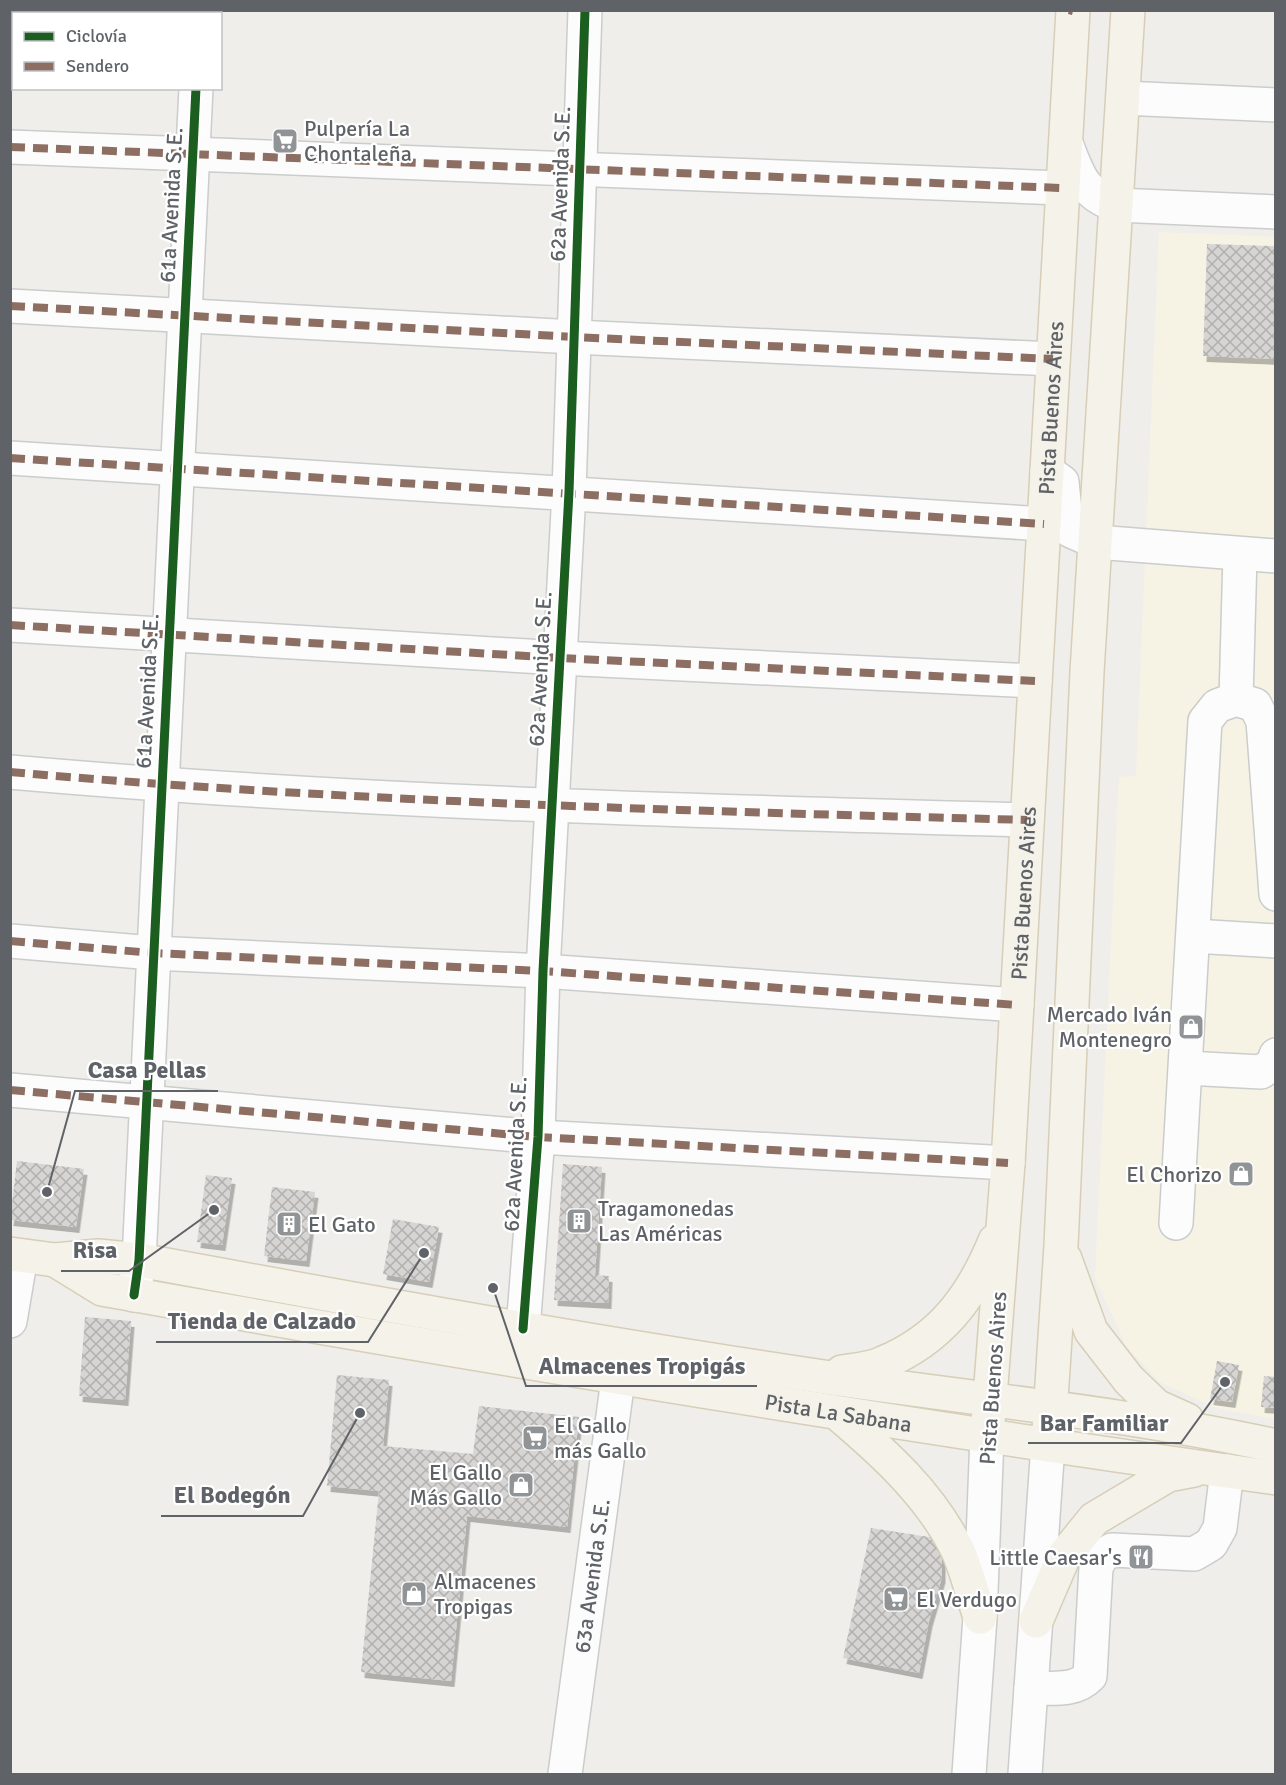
<svg xmlns="http://www.w3.org/2000/svg" width="1286" height="1785" font-family="Signika,sans-serif">
	<style>
		.commercial { fill: #f7f3e4 }
		.building { fill: url(#building-cross-hatch); filter: url(#shadow) }
		.lines { fill: none; stroke-linecap: round; stroke-linejoin: round }
		.minor-casing { stroke: #cbcccc; stroke-width: 36 }
		.major-casing { stroke: #d7ceb8; stroke-width: 36 }
		.minor { stroke: #fdfcfc; stroke-width: 33 }
		.major { stroke: #f4f2e9; stroke-width: 33 }
		.quiet { stroke: #8d6e63; stroke-width: 8; stroke-dasharray: 15 8; stroke-linecap: butt }
		.cycleway-casing { stroke: #fff; stroke-width: 13 }
		.cycleway { stroke: #1b5e20; stroke-width: 9 }
		.labels { text-anchor: middle; dominant-baseline: central; stroke-width: 4.5; stroke-linejoin: round; paint-order: stroke }
		.poi-label { font-size: 22px; fill: #5f6368; stroke: #fff; text-anchor: start }
		.street-label { font-size: 22px; fill: #5f6368; stroke: #fff }
		.leader { fill: none; stroke: #5f6368; stroke-width: 2 }
		.callout-dot { fill: #5f6368; stroke: #fff; stroke-width: 2 }
		.callout-label { font-size: 24px; text-anchor: middle; font-weight: bold; fill: #5f6368; stroke: #fff; stroke-width: 4.5; stroke-linejoin: round; paint-order: stroke }
	</style>
	<defs>
		<pattern id="building-cross-hatch" width="8" height="8" patternUnits="userSpaceOnUse" patternTransform="scale(1.5)"><rect width="8" height="8" fill="#d6d5d3"/><path d="M0 0l8 8M0 8l8-8" fill="none" stroke="#b1b0af"/></pattern>
		<filter id="shadow"><feDropShadow dx="3.5" dy="6" stdDeviation="0" flood-color="#0004"/></filter>
	</defs>
	<rect width="100%" height="100%" fill="#efeeea"/>
	<polygon class="commercial" points="1159,232 1275,237 1275,1419 1216,1408 1160,1382 1126,1346 1095,1278 1119,777 1136,776"/>
	<g class="building">
		<polygon points="1207,244 1276,246 1276,359 1203,356"/>
		<polygon points="17,1161 84,1169 76,1227 10,1220"/>
		<polygon points="563,1164 602,1167 595,1275 609,1276 608,1303 554,1300"/>
		<polygon points="206,1175 232,1178 222,1245 197,1242"/>
		<polygon points="272,1187 315,1192 306,1261 264,1256"/>
		<polygon points="393,1219 439,1227 429,1282 383,1274"/>
		<polygon points="85,1317 131,1321 125,1400 79,1396"/>
		<polygon points="1217,1361 1239,1365 1232,1402 1210,1399"/>
		<polygon points="337,1375 389,1380 383,1446 473,1454 479,1406 579,1417 567,1527 467,1516 451,1681 361,1672 379,1491 327,1486"/>
		<polygon points="1264,1376 1276,1377 1276,1408 1261,1407"/>
		<polygon points="871,1528 942,1539 942,1577 929,1621 919,1673 843,1658"/>
	</g>
	<g class="lines">
		<g class="minor-casing">
			<g id="minor">
				<polyline points="200,14 200,10"/>
				<polyline points="1123,98 1276,105"/>
				<path d="M1066 143C1077 173 1084 196 1117 205L1276 212"/>
				<polyline points="10,147 1062,188"/>
				<polyline points="10,306 574,337 1053,359"/>
				<polyline points="10,458 1044,524"/>
				<polyline points="1047,471 1062,482 1066,521 1071,531 1096,542 1276,556"/>
				<polyline points="10,625 560,658 1035,681"/>
				<polyline points="1236,699 1255,705 1263,721 1276,894"/>
				<path d="M10 772C349 802 688 811 1027 820"/>
				<polyline points="1194,936 1276,941"/>
				<polyline points="10,941 153,953 543,971 1017,1005"/>
				<polyline points="1186,1068 1261,1072 1273,1064 1276,1055"/>
				<polyline points="10,1090 538,1137 1008,1163"/>
				<polyline points="1176,1223 1205,721 1217,706 1236,699 1240,555"/>
				<polyline points="134,1295 139,1260 196,88"/>
				<polyline points="10,1321 21,1256"/>
				<polyline points="523,1329 538,1137 543,971 569,492 585,10"/>
				<path d="M1031 1688C1052 1688 1075 1692 1090 1676L1096 1567 1102 1556 1112 1550 1194 1554 1211 1544 1220 1528 1227 1471"/>
				<path id="s1" d="M565 1774 618 1379"/>
				<polyline points="969,1774 980,1617 987,1436"/>
				<polyline points="1025,1774 1048,1445"/>
			</g>
		</g>
		<g class="major-casing">
			<g id="major">
				<path d="M10 1254 55 1260 98 1256 139 1260C367 1302 594 1343 824 1377 975 1399 1126 1413 1276 1446"/>
				<polyline points="1065,1259 1091,1331 1129,1380 1156,1406 1187,1420"/>
				<path id="s2" d="M55 1260 102 1289C492 1358 883 1423 1276 1478"/>
				<path d="M842 1372C855 1370 871 1369 883 1363 941 1339 972 1297 995 1241"/>
				<path d="M837 1413C883 1452 931 1495 958 1551 967 1572 973 1596 980 1617"/>
				<path id="s3" d="M987 1436 1008 1163 1073 10"/>
				<polyline points="1048,1445 1061,1246 1087,672 1128,10"/>
				<polyline points="1036,1621 1064,1556 1094,1519 1168,1475 1194,1470"/>
			</g>
		</g>
		<use href="#minor" class="minor"/>
		<use href="#major" class="major"/>
		<g class="quiet">
			<polyline points="1069,10 1073,11"/>
			<polyline points="10,147 1062,188"/>
			<polyline points="10,306 574,337 1053,359"/>
			<polyline points="10,458 1044,524"/>
			<polyline points="10,625 560,658 1035,681"/>
			<path d="M10 772C349 802 688 811 1027 820"/>
			<polyline points="10,941 153,953 543,971 1017,1005"/>
			<polyline points="10,1090 538,1137 1008,1163"/>
		</g>
		<g class="cycleway-casing">
			<g id="cycleway">
				<polyline points="134,1295 139,1260 196,88"/>
				<polyline points="523,1329 538,1137 543,971 569,492 585,10"/>
			</g>
		</g>
		<use href="#cycleway" class="cycleway"/>
	</g>
	<defs>
		<g id="supermarket-square" transform="scale(1.35)"><rect x="-9" y="-9" width="18" height="18" rx="4" fill="#919496" stroke="#fff"/><path d="M-6-5.5h2.5l.6 2H6L4.5 2H-2.5L-4.4-4H-6ZM-1.5 3.2a1.3 1.3 0 1 0 .1 0ZM3 3.2a1.3 1.3 0 1 0 .1 0Z" fill="#fff"/></g>
		<g id="shop-square" transform="scale(1.35)"><rect x="-9" y="-9" width="18" height="18" rx="4" fill="#919496" stroke="#fff"/><path d="M-5-2.5h2.3a2.7 3.5 0 0 1 5.4 0H5L5.5 6h-11ZM-1.5-2.5h3a1.5 2.3 0 0 0-3 0Z" fill="#fff"/></g>
		<g id="building-square" transform="scale(1.35)"><rect x="-9" y="-9" width="18" height="18" rx="4" fill="#919496" stroke="#fff"/><path d="M-4-6H4V6H1V3H-1V6H-4ZM-2.5-4.3h1.7v1.8h-1.7ZM.8-4.3h1.7v1.8H.8ZM-2.5-1h1.7V.8h-1.7ZM.8-1h1.7V.8H.8Z" fill="#fff"/></g>
		<g id="restaurant-square" transform="scale(1.35)"><rect x="-9" y="-9" width="18" height="18" rx="4" fill="#919496" stroke="#fff"/><path d="M-5-6h1v4h1v-4h1v4h1v-4h1v5L-1.5 .5V6h-2V.5L-5-1ZM5-6V6H3V1.5H1.5Q1.5-4 5-6Z" fill="#fff"/></g>
	</defs>
	<g fill-rule="evenodd">
		<use href="#supermarket-square" x="285" y="141"/>
		<use href="#shop-square" x="1191" y="1027"/>
		<use href="#shop-square" x="1241" y="1174"/>
		<use href="#building-square" x="579" y="1221"/>
		<use href="#building-square" x="289" y="1224"/>
		<use href="#supermarket-square" x="535" y="1438"/>
		<use href="#shop-square" x="521" y="1485"/>
		<use href="#restaurant-square" x="1141" y="1557"/>
		<use href="#shop-square" x="414" y="1594"/>
		<use href="#supermarket-square" x="896" y="1599"/>
	</g>
	<g class="labels">
		<g class="poi-label">
			<text x="304" y="128">Pulpería La<tspan x="304" dy="25">Chontaleña</tspan></text>
			<text x="1172" y="1014" text-anchor="end">Mercado Iván<tspan x="1172" dy="25">Montenegro</tspan></text>
			<text x="1222" y="1174" text-anchor="end">El Chorizo</text>
			<text x="598" y="1208">Tragamonedas<tspan x="598" dy="25">Las Américas</tspan></text>
			<text x="308" y="1224">El Gato</text>
			<text x="554" y="1425">El Gallo<tspan x="554" dy="25">más Gallo</tspan></text>
			<text x="502" y="1472" text-anchor="end">El Gallo<tspan x="502" dy="25">Más Gallo</tspan></text>
			<text x="1122" y="1557" text-anchor="end">Little Caesar's</text>
			<text x="434" y="1581">Almacenes<tspan x="434" dy="25">Tropigas</tspan></text>
			<text x="916" y="1599">El Verdugo</text>
		</g>
		<g class="street-label">
			<text transform="translate(560 184) rotate(-88)">62a Avenida S.E.</text>
			<text transform="translate(171 205) rotate(-87)">61a Avenida S.E.</text>
			<text stroke="none"><textPath href="#s3" startOffset="1030">Pista Buenos Aires</textPath></text>
			<text transform="translate(540 669) rotate(-87)">62a Avenida S.E.</text>
			<text transform="translate(147 691) rotate(-87)">61a Avenida S.E.</text>
			<text stroke="none"><textPath href="#s3" startOffset="544">Pista Buenos Aires</textPath></text>
			<text transform="translate(515 1154) rotate(-87)">62a Avenida S.E.</text>
			<text transform="translate(993 1378) rotate(-86)">Pista Buenos Aires</text>
			<text stroke="none"><textPath href="#s2" startOffset="802">Pista La Sabana</textPath></text>
			<text stroke="none"><textPath href="#s1" startOffset="200">63a Avenida S.E.</textPath></text>
		</g>
	</g>
	<path class="leader" d="M47 1192L75 1091H218M214 1210L129 1271H61M424 1253L368 1342H156M493 1288L526 1386H757M1225 1382L1181 1443H1028M360 1413L303 1516H161"/>
	<g class="callout-dot">
		<circle cx="47" cy="1192" r="6"/>
		<circle cx="214" cy="1210" r="6"/>
		<circle cx="424" cy="1253" r="6"/>
		<circle cx="493" cy="1288" r="6"/>
		<circle cx="1225" cy="1382" r="6"/>
		<circle cx="360" cy="1413" r="6"/>
	</g>
	<g class="callout-label">
		<text x="147" y="1078">Casa Pellas</text>
		<text x="95" y="1258">Risa</text>
		<text x="262" y="1329">Tienda de Calzado</text>
		<text x="642" y="1374">Almacenes Tropigás</text>
		<text x="1104" y="1431">Bar Familiar</text>
		<text x="232" y="1503">El Bodegón</text>
	</g>
	<rect width="1286" height="1785" fill="none" stroke="#5f6368" stroke-width="24"/>
	<rect x="12" y="12" width="210" height="78" fill="#ffffff" stroke="#bfc1c3" stroke-width="1.5"/>
	<rect x="24" y="32" width="30" height="9" fill="#1b5e20" stroke="#bfc1c3" stroke-width="1.5"/>
	<text x="66" y="42" font-size="18" fill="#5f6368">Ciclovía</text>
	<rect x="24" y="62" width="30" height="9" fill="#8d6e63" stroke="#bfc1c3" stroke-width="1.5"/>
	<text x="66" y="72" font-size="18" fill="#5f6368">Sendero</text>
</svg>
